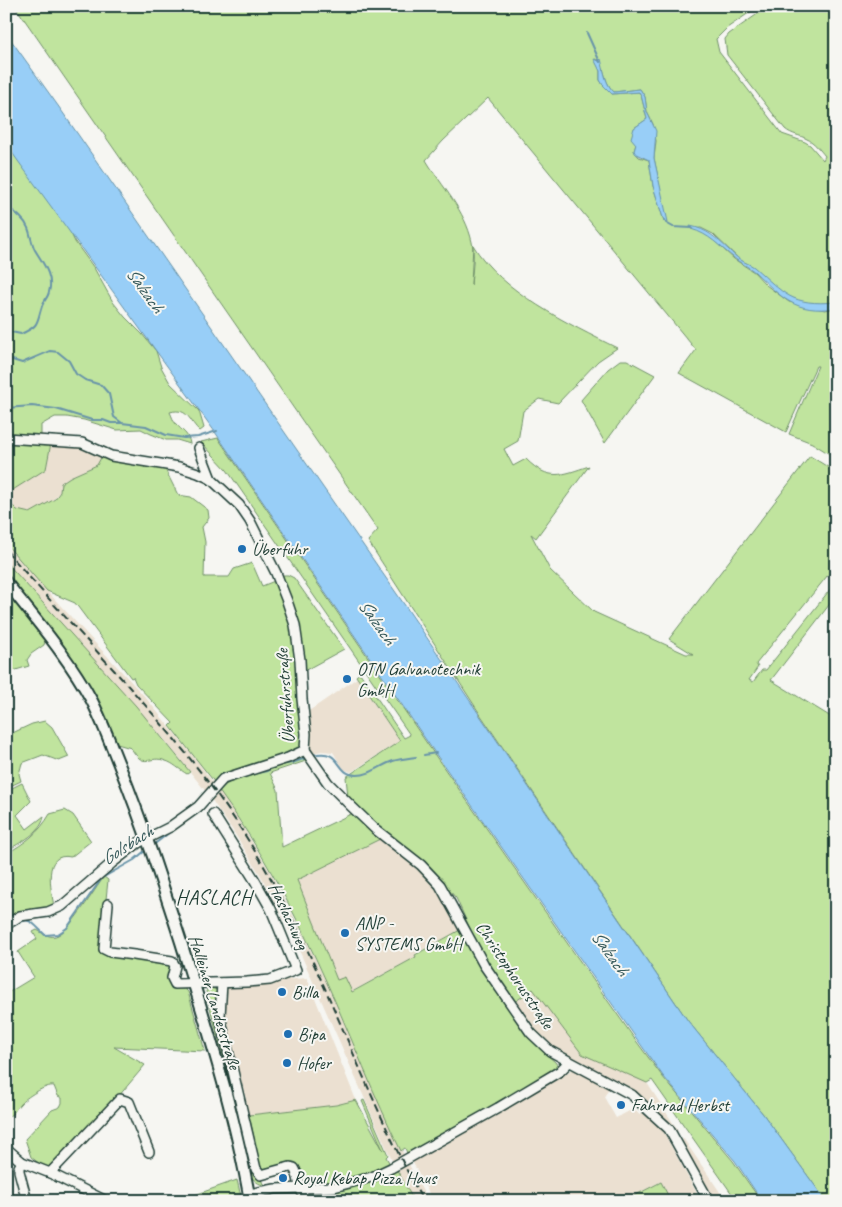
<svg xmlns="http://www.w3.org/2000/svg" width="842" height="1207" font-family="Caveat,sans-serif">
	<style>
		.built { fill: #ebe0d1 }
		.green { fill: #c0e49e; stroke: #709069; fill-rule: evenodd }
		.water { fill: #98cef7; stroke: #6894a9 }
		.lines { fill: none; stroke-linecap: round; stroke-linejoin: round }
		.stream { stroke: #6894a9; stroke-width: 2 }
		.minor-casing { stroke: #1f3d34; stroke-width: 12 }
		.major-casing { stroke: #1f3d34; stroke-width: 14 }
		.minor { stroke: #f6f6f2; stroke-width: 9 }
		.major { stroke: #f6f6f2; stroke-width: 10 }
		.rail { stroke: #1f3d34; stroke-width: 2; stroke-dasharray: 8 4; stroke-linecap: butt }
		.poi-dot { fill: #1f6fb2; stroke: #f6f6f2; stroke-width: 2 }
		.labels { text-anchor: middle; dominant-baseline: central; stroke-width: 4; stroke-linejoin: round; paint-order: stroke }
		.poi-label { font-size: 18px; fill: #1f3d34; stroke: #f6f6f2; text-anchor: start }
		.street-label { font-size: 18px; fill: #1f3d34; stroke: #f6f6f2 }
		.water-label { font-size: 19px; font-style: italic; fill: #375a5b; stroke: #f6f6f2 }
		.quarter-label { font-size: 20px; letter-spacing: 1px; fill: #1f3d34; stroke: #f6f6f2 }
	</style>
	<rect width="100%" height="100%" fill="#f6f6f2"/>
	<filter id="ink" filterUnits="userSpaceOnUse"><feTurbulence type="fractalNoise" baseFrequency=".02" numOctaves="2"/><feDisplacementMap in="SourceGraphic" scale="10" xChannelSelector="R" yChannelSelector="G"/><feConvolveMatrix kernelMatrix="1 2 1 2 8 2 1 2 1" color-interpolation-filters="sRGB"/></filter>
	<g filter="url(#ink)">
		<g class="built">
			<polygon points="51,443 82,446 103,454 98,465 70,477 61,483 60,492 50,503 30,513 17,510 8,501 7,493 46,469"/>
			<polygon points="6,544 47,591 146,698 197,761 231,807 270,872 304,936 326,981 388,1124 428,1201 414,1201 398,1174 295,941 261,876 233,831 207,793 163,738 6,562"/>
			<polygon points="357,678 400,741 351,772 343,769 333,752 321,751 311,754 309,748 306,713"/>
			<polygon points="382,838 423,872 443,895 460,930 415,954 416,957 351,992 337,980 296,880"/>
			<polygon points="563,966 592,1058 647,1083 677,1129 680,1142 636,1093 548,1046 533,1029 513,1003"/>
			<polygon points="307,978 356,1100 336,1105 249,1115 245,1095 224,1018 226,985"/>
			<polygon points="572,1070 577,1070 610,1086 604,1097 616,1118 633,1109 639,1114 645,1111 652,1116 663,1131 701,1201 671,1201 660,1182 624,1201 433,1201 412,1161"/>
			<polygon points="683,1138 724,1198 723,1201 711,1201 682,1146"/>
		</g>
		<g class="green">
			<path d="M15 6H759L727 28 716 39 719 52 782 134 805 142 810 145 823 160 825 156C820 150 814 142 807 139 800 135 792 135 785 129L727 55 725 39 729 34 769 6H836V302L820 304 802 302 790 297 779 290 752 266 740 260 713 234 701 228 692 229 700 231 710 237 734 259 754 272 766 285 789 302 825 310 836 308V458L812 443 789 434 818 366H816L786 432 679 373 696 350 488 98 443 141 426 160C442 187 465 210 472 242 475 255 472 272 471 285L473 245C501 292 569 324 617 348L598 361 558 403 539 399 523 411 518 441 504 449 513 466 526 459C549 482 562 475 589 466L536 538 531 534 550 570 594 612 686 654H693L669 639 810 456 836 472V565L756 664 758 667 749 680 753 682 762 670H766L836 582V596L771 680 836 720V1201H826L763 1114 688 1021 480 714 368 541 378 530ZM595 59 600 61C605 71 605 84 614 92L640 89 645 97 647 112 653 124 656 141 654 158 667 222 664 221 653 186 649 160 639 157 634 151 636 144 634 128 647 119 641 95 639 92 612 94 603 85 600 80V71Z"/>
			<path d="M6 144 16 153 66 223 75 242 94 268 113 302 125 317 142 334 156 351 161 367 170 383 199 411 204 428 200 431C189 422 189 407 170 412 172 416 173 421 176 424 182 431 189 434 190 444L177 440H166L151 434 141 429 117 430 84 420 67 417H55L41 425V438L6 436Z"/>
			<polygon points="620,360 627,360 655,375 605,443 581,400 608,369"/>
			<polygon points="218,438 437,758 634,1038 662,1076 733,1161 761,1201 737,1201 652,1080 647,1083 582,1054 533,989 513,1003 477,944 456,898 424,862 377,826 348,797 346,777 400,741 356,676 360,673 404,738 410,735 227,470 201,442"/>
			<polygon points="6,439 51,443 46,469 8,493 8,501 17,510 30,513 55,499 60,492 61,483 70,477 97,465 103,454 164,467 178,495 191,497 208,510 209,518 202,527 205,542 204,577 229,577 234,569 252,563 262,586 277,580 295,637 304,736 300,749 216,784 170,726 173,723 136,684 133,677 131,678 75,603 47,591 6,544"/>
			<path d="M6 562 136 706 190 772 187 774C180 770 173 763 166 761 149 754 145 771 131 748L117 744 114 741 58 641 6 575Z"/>
			<polygon points="282,575 288,575 294,578 344,649 302,672 281,577"/>
			<polygon points="6,591 45,641 44,645 31,654 27,660 29,666 6,673"/>
			<polygon points="45,721 52,727 69,757 59,761 43,755 22,763 19,774 21,781 6,788 6,736 32,724"/>
			<path d="M305 755 309 760 270 773 278 790 282 847 353 813 382 838 297 880 337 980 345 977 352 992 416 957 415 955 460 930 508 1007 533 1042 556 1063 557 1066 554 1071 407 1153 405 1148 401 1151C374 1096 352 1039 327 983 298 918 261 848 219 791 227 781 239 780 250 773Z"/>
			<path d="M22 783 31 801 17 815 27 829 44 816C42 833 19 843 6 851V791Z"/>
			<path d="M65 810 73 815 91 841 71 857C42 851 51 890 54 906L6 922V854C25 843 39 833 50 814Z"/>
			<path d="M104 877 108 880 101 948 168 964 171 967 169 983 172 988 185 989 188 992 205 1051 114 1047 145 1065 118 1097 46 1169 31 1157 25 1139 52 1110 60 1107 62 1103V1098L58 1096 54 1086C46 1084 25 1098 20 1104 15 1109 14 1115 6 1117V994L34 977 18 952 37 939 33 932 37 930C44 934 51 939 58 935 72 928 94 890 104 877Z"/>
			<path d="M211 988 217 990 254 1174 256 1177 262 1179 264 1184 266 1185 290 1182 288 1183C274 1185 260 1190 251 1176L229 1078 207 996 206 991Z"/>
			<path d="M356 1100 383 1150 362 1101 364 1100 388 1155 386 1157 390 1164 365 1175 344 1181 308 1184 304 1181C298 1148 287 1167 265 1169L260 1166 249 1115 336 1105Z"/>
			<path d="M397 1170 414 1201H310L305 1193C340 1192 365 1185 397 1170Z"/>
			<polygon points="237,1180 242,1201 178,1201"/>
			<polygon points="661,1182 671,1201 624,1201"/>
		</g>
		<g class="water">
			<polygon points="6,33 61,110 406,607 688,1021 763,1114 826,1201 762,1201 735,1161 663,1076 435,753 215,432 18,161 6,144"/>
			<path d="M594 59 599 61 601 59C604 70 605 84 614 92L640 89 645 97 647 112 656 131 654 158 668 222 664 221 653 186 649 160 636 154 634 151 636 144 631 138 634 128 647 119 641 95 639 92 612 94 603 85 600 80V71Z"/>
			<path d="M690 226C707 229 716 238 729 250 732 253 736 257 741 260 745 263 750 264 754 267 785 294 791 306 836 302V308C795 314 782 298 755 272 748 266 739 263 733 257 719 246 709 234 691 229Z"/>
		</g>
		<g class="lines">
			<g class="stream">
				<polyline points="587,33 600,62"/>
				<path d="M6 206C14 212 24 218 28 228 31 235 31 242 35 250 42 262 54 276 49 292 48 297 44 301 42 306 36 324 40 325 21 334L6 331"/>
				<polyline points="665,220 666,223 673,227 692,228"/>
				<polyline points="6,358 22,363 50,351 58,352 69,361 76,374 85,380 101,385 109,394 114,417 122,423 146,426 166,435 184,438 198,437 217,431"/>
				<polyline points="6,408 32,406 56,409 92,420 103,420 111,423 121,423"/>
				<path d="M313 755C343 748 334 774 356 775 369 776 381 765 393 761 400 759 409 758 416 757"/>
				<polyline points="424,755 436,753"/>
				<polyline points="280,765 292,763 306,758"/>
				<polyline points="252,774 267,771 275,766"/>
				<polyline points="240,778 247,776"/>
				<polyline points="152,846 174,829"/>
				<path d="M6 930C29 916 27 917 45 935L58 934 67 928 102 878 134 860 146 850"/>
			</g>
			<g class="minor-casing">
				<g id="minor">
					<polyline points="6,438 82,443 111,456 179,467 198,473 211,479"/>
					<polyline points="199,448 211,479 239,505 250,521 276,573 287,601 295,625 300,660 302,699 306,734 305,750"/>
					<polyline points="305,750 328,783 352,807 375,829 421,865 440,885 484,965 531,1033 550,1051 632,1095 669,1129 709,1201"/>
					<polyline points="108,904 104,949 110,952 134,955 172,961 175,966 172,978 175,984 247,982 270,980 296,970 271,909 254,879 213,814"/>
					<polyline points="6,925 20,916 48,912 62,906 112,863 138,843 170,827 198,807 223,779 288,758 305,750"/>
					<path d="M222 983 220 1016 256 1169 261 1175 290 1167 294 1168C301 1179 298 1191 307 1201"/>
					<polyline points="6,1148 22,1162 50,1173 106,1201"/>
					<polyline points="22,1162 19,1167 19,1171 27,1201"/>
					<polyline points="50,1173 120,1099 129,1102 149,1152"/>
					<polyline points="249,1194 275,1189 334,1187 372,1177 391,1168 498,1108 560,1071 569,1062"/>
				</g>
			</g>
			<g class="major-casing">
				<path id="major" d="M6 582C36 620 69 658 92 701 103 723 111 745 120 767 143 824 162 883 181 942 207 1027 235 1113 250 1201"/>
			</g>
			<use href="#minor" class="minor"/>
			<use href="#major" class="major"/>
			<path class="rail" d="M6 550C91 650 184 735 253 848 322 960 360 1086 423 1201"/>
		</g>
	</g>
	<g class="poi-dot">
		<circle cx="242" cy="549" r="5"/>
		<circle cx="347" cy="679" r="5"/>
		<circle cx="345" cy="933" r="5"/>
		<circle cx="282" cy="992" r="5"/>
		<circle cx="288" cy="1034" r="5"/>
		<circle cx="287" cy="1063" r="5"/>
		<circle cx="621" cy="1105" r="5"/>
		<circle cx="283" cy="1178" r="5"/>
	</g>
	<g class="labels">
		<g class="poi-label">
			<text x="252" y="549">Überfuhr</text>
			<text x="357" y="669">OTN Galvanotechnik<tspan x="357" dy="21">GmbH</tspan></text>
			<text x="355" y="923">ANP -<tspan x="355" dy="21">SYSTEMS GmbH</tspan></text>
			<text x="292" y="992">Billa</text>
			<text x="298" y="1034">Bipa</text>
			<text x="297" y="1063">Hofer</text>
			<text x="631" y="1105">Fahrrad Herbst</text>
			<text x="293" y="1178">Royal Kebap Pizza Haus</text>
		</g>
		<g class="street-label">
			<text transform="translate(285 696) rotate(-94)">Überfuhrstraße</text>
			<text transform="translate(289 916) rotate(65)">Haslachweg</text>
			<text transform="translate(515 975) rotate(56)">Christophorusstraße</text>
			<text transform="translate(215 1002) rotate(73)">Halleiner Landesstraße</text>
		</g>
		<g class="water-label">
			<text transform="translate(145 290) rotate(55)">Salzach</text>
			<text transform="translate(377 622) rotate(55)">Salzach</text>
			<text transform="translate(127 845) rotate(-33)">Golsbach</text>
			<text transform="translate(610 953) rotate(55)">Salzach</text>
		</g>
		<g class="quarter-label">
			<text x="214" y="897">HASLACH</text>
		</g>
	</g>
	<rect width="842" height="1207" fill="none" stroke="#f6f6f2" stroke-width="25"/>
	<rect x="12" y="12" width="817" height="1182" fill="none" stroke="#1f3d34" stroke-width="2" filter="url(#ink)"/>
</svg>
